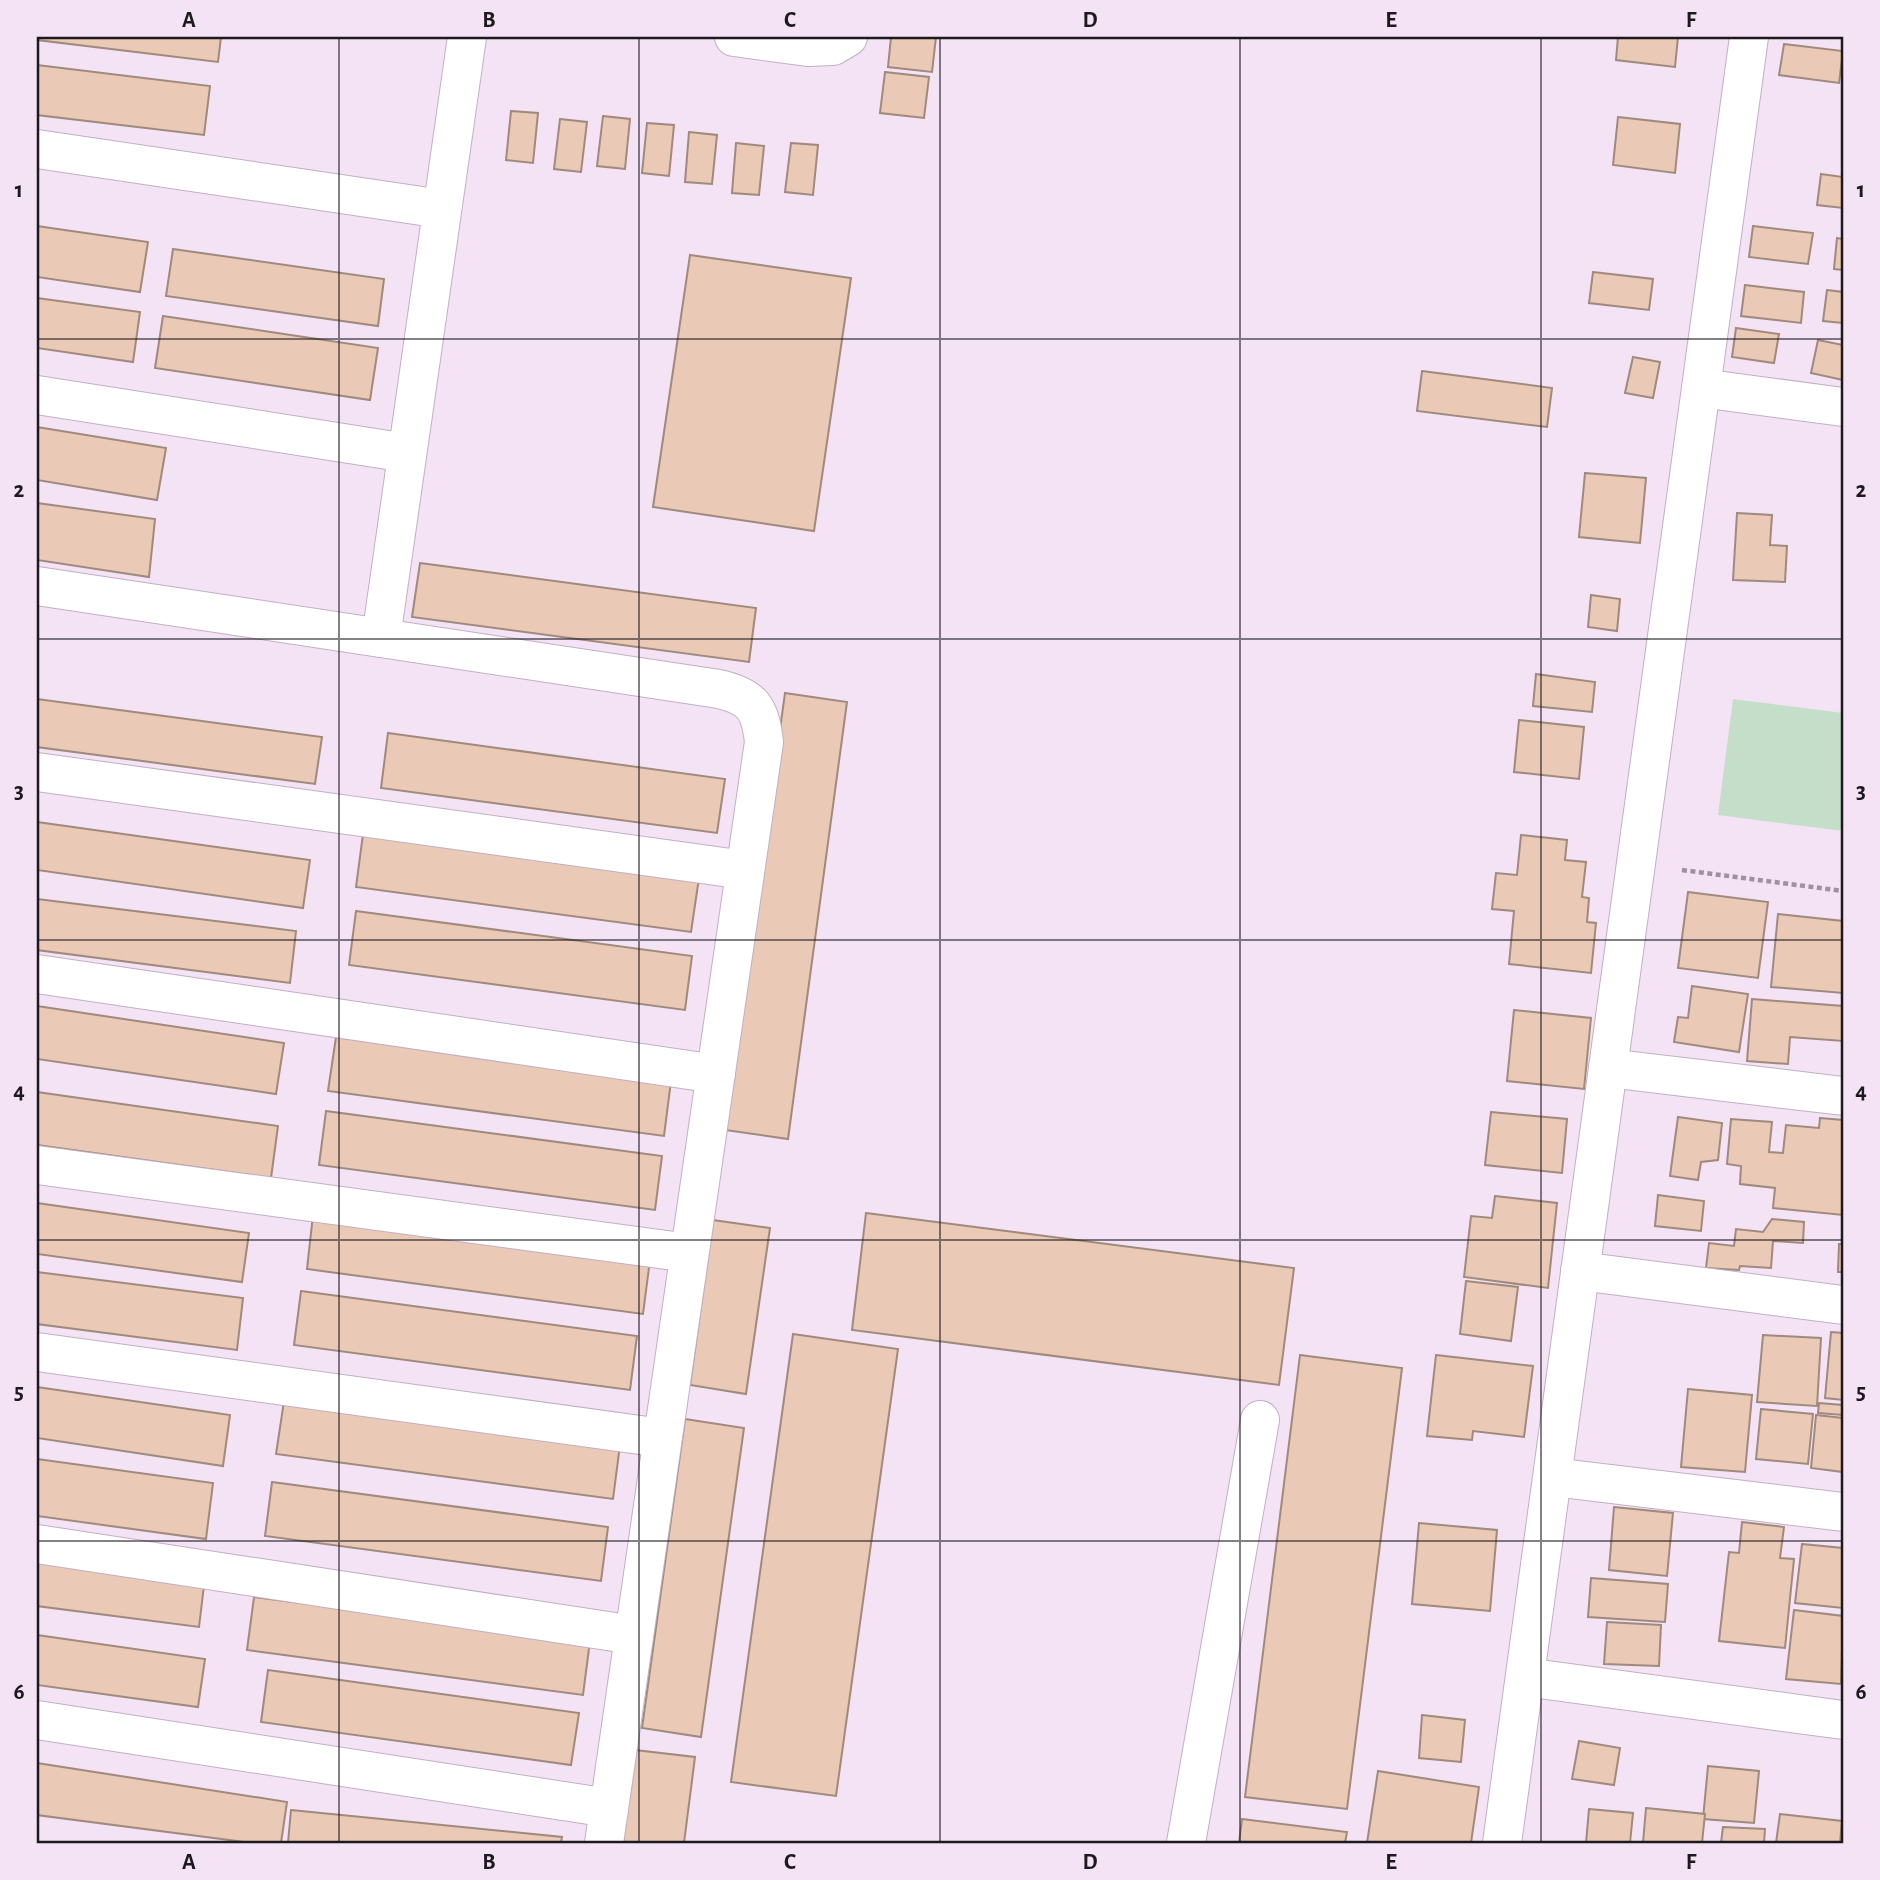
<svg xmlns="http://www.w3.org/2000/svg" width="1880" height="1880" font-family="'Alegreya Sans',sans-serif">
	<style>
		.green { fill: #c5dec9 }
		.building { fill: #eac9b6; stroke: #9f8a7d; stroke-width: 2 }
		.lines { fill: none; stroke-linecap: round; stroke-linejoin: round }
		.minor-casing { stroke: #c1b0c3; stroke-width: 40 }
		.path { stroke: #9e919f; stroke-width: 4.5; stroke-dasharray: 5 3.5; stroke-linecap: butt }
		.minor { stroke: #fff; stroke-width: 38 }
		.grid { fill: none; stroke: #1e181f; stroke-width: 2; stroke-opacity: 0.55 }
		.neatline { fill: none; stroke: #1e181f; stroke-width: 2.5 }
		.grid-label { font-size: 23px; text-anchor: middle; font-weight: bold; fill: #1e181f }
	</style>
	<rect width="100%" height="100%" fill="#f4e2f5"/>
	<polygon class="green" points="1733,699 1843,713 1843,831 1718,815"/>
	<g class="building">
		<polygon points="37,37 221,37 218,62 37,40"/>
		<polygon points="891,37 936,37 932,72 888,67"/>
		<polygon points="1618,37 1678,37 1675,67 1616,60"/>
		<polygon points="1784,44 1843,51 1839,83 1779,75"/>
		<polygon points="37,65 210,86 204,135 37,115"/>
		<polygon points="885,72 929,77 924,118 880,113"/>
		<polygon points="511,111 538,113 533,163 506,160"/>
		<polygon points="603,116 630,119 625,169 597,166"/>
		<polygon points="1618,117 1680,124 1675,173 1613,165"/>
		<polygon points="560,119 587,122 581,172 554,169"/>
		<polygon points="647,123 674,125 669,176 642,173"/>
		<polygon points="689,132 717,135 712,184 685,182"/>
		<polygon points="736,143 764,146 759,195 732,193"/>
		<polygon points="791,143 818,145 813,195 785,192"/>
		<polygon points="1821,174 1843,177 1843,208 1817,205"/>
		<polygon points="37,226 148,242 140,292 37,277"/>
		<polygon points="1753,226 1813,233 1808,264 1749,257"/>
		<polygon points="1837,238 1843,239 1843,270 1834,269"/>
		<polygon points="173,249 384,279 378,326 166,296"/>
		<polygon points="690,255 851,278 814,531 653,507"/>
		<polygon points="1593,272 1653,279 1649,310 1589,303"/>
		<polygon points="1745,285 1804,292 1801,323 1741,316"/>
		<polygon points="1827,290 1843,292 1843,323 1823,321"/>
		<polygon points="37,298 140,312 133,362 37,348"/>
		<polygon points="163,316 378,348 370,400 155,368"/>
		<polygon points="1736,328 1779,334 1774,363 1732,357"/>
		<polygon points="1818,340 1843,345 1843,380 1811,373"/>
		<polygon points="1633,357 1660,362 1653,398 1625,393"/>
		<polygon points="1422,371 1552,388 1547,427 1417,411"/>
		<polygon points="37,427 166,448 157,500 37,480"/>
		<polygon points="1585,473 1646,478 1640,543 1579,537"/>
		<polygon points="37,503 155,519 149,577 37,560"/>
		<polygon points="1737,513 1772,515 1770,545 1787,546 1785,582 1733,580"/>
		<polygon points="420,563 756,608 749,662 412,617"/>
		<polygon points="1591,595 1620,599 1617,631 1588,627"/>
		<polygon points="1536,674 1595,682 1592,712 1533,706"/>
		<polygon points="785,693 847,702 788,1139 725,1130"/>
		<polygon points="37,699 322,737 315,784 37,747"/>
		<polygon points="1519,720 1584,727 1579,779 1514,772"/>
		<polygon points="388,733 725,779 717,833 381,788"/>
		<polygon points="37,822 310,860 303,908 37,870"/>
		<polygon points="363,834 699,878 691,932 356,887"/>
		<polygon points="1521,835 1567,840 1565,860 1586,862 1582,897 1589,898 1587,922 1596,923 1591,973 1509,964 1514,911 1492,909 1496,873 1517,875"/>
		<polygon points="1688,892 1768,902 1758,978 1678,968"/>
		<polygon points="37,899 296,931 290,983 37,950"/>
		<polygon points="356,911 692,956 685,1010 349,965"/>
		<polygon points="1778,914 1843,921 1843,993 1771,987"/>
		<polygon points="1692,986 1748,994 1739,1052 1674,1042 1678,1017 1688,1018"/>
		<polygon points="1752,999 1843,1006 1843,1041 1790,1037 1788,1064 1747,1061"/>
		<polygon points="37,1006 284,1043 276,1094 37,1059"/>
		<polygon points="1514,1010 1591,1018 1584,1089 1507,1081"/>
		<polygon points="336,1037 671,1081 664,1136 328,1091"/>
		<polygon points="37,1092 278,1126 271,1178 37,1145"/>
		<polygon points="326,1111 662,1156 655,1210 319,1165"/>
		<polygon points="1491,1112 1567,1119 1562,1173 1485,1165"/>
		<polygon points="1678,1117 1722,1123 1718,1160 1701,1162 1698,1180 1670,1176"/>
		<polygon points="1820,1118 1843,1120 1843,1215 1773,1208 1775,1188 1740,1184 1741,1166 1727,1164 1731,1119 1772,1122 1769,1152 1783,1153 1786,1125 1819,1128"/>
		<polygon points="1658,1195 1704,1201 1701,1231 1655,1226"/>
		<polygon points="1495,1196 1557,1203 1548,1288 1464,1277 1471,1216 1492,1218"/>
		<polygon points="37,1203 249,1233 242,1282 37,1254"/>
		<polygon points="866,1213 1294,1268 1279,1385 852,1330"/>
		<polygon points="313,1215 650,1260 643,1314 307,1269"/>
		<polygon points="1772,1219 1804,1222 1803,1243 1773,1241 1771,1268 1740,1266 1739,1270 1706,1268 1709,1243 1734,1246 1736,1229 1763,1232"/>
		<polygon points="713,1220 770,1228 746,1394 690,1385"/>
		<polygon points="1839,1244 1843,1244 1843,1272 1838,1272"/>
		<polygon points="37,1272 243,1298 237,1350 37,1324"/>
		<polygon points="1466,1281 1518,1287 1511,1341 1460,1334"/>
		<polygon points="301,1291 637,1336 630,1390 294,1345"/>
		<polygon points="1831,1332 1843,1333 1843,1400 1825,1398"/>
		<polygon points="793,1334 898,1349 836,1796 731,1782"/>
		<polygon points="1763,1335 1821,1338 1817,1406 1757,1402"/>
		<polygon points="1300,1355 1402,1368 1347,1809 1245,1797"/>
		<polygon points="1436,1355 1533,1366 1524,1437 1473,1431 1472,1440 1427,1436"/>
		<polygon points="37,1387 230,1415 223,1466 37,1438"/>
		<polygon points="1688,1389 1752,1395 1745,1472 1681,1467"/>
		<polygon points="284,1401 620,1445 613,1499 276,1454"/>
		<polygon points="1819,1403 1843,1405 1843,1415 1818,1413"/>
		<polygon points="1761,1409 1813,1414 1808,1464 1756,1459"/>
		<polygon points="1816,1415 1843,1418 1843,1472 1811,1468"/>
		<polygon points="685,1419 744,1428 701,1737 642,1728"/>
		<polygon points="37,1459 213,1483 206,1539 37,1516"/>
		<polygon points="272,1482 608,1527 601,1581 265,1536"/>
		<polygon points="1614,1507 1673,1513 1667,1576 1609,1570"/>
		<polygon points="1742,1522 1784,1527 1780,1558 1794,1559 1785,1648 1719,1641 1729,1552 1739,1553"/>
		<polygon points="1419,1523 1497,1530 1490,1611 1412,1604"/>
		<polygon points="1802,1544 1843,1548 1843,1608 1795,1603"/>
		<polygon points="37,1555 205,1577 199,1627 37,1606"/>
		<polygon points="1591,1578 1668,1584 1665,1622 1588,1617"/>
		<polygon points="254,1597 590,1641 583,1695 247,1650"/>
		<polygon points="1794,1610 1843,1616 1841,1684 1786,1679"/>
		<polygon points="1607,1622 1661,1625 1659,1666 1604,1664"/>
		<polygon points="37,1635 205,1659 198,1707 37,1685"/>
		<polygon points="268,1670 579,1713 571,1765 261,1722"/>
		<polygon points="1422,1715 1465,1720 1461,1762 1419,1758"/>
		<polygon points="1579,1741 1620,1748 1614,1785 1572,1779"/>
		<polygon points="635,1750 695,1757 684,1843 623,1843"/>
		<polygon points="37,1763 287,1802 281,1843 252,1843 37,1815"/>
		<polygon points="1708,1766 1759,1771 1754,1823 1703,1819"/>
		<polygon points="1378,1771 1479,1787 1471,1843 1367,1843"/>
		<polygon points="1646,1808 1705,1814 1702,1843 1643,1843"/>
		<polygon points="1589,1809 1633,1813 1630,1843 1586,1843"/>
		<polygon points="291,1810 562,1837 561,1843 288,1843"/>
		<polygon points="1780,1814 1842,1821 1840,1843 1776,1843"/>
		<polygon points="1242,1819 1347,1832 1345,1843 1239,1843"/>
		<polygon points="1723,1827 1765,1829 1764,1843 1721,1843"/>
	</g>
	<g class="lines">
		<g class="minor-casing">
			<g id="minor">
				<polyline points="734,37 808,47 833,46 848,37"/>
				<polyline points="37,149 442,209"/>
				<polyline points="1701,388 1843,407"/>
				<polyline points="37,395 407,453"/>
				<path d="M37 586 719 689C753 697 760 708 764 742L604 1843"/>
				<polyline points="381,638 467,37"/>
				<polyline points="37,772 745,870"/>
				<polyline points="37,974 716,1074"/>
				<polyline points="1608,1068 1843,1096"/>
				<polyline points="37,1165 689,1253"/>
				<polyline points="1580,1271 1843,1305"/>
				<polyline points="37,1352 662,1438"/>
				<polyline points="1553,1477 1843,1512"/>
				<polyline points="37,1544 634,1635"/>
				<polyline points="1525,1677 1843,1720"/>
				<polyline points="37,1720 609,1808"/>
				<polyline points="1186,1843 1260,1420"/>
				<polyline points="1502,1843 1749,37"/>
			</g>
		</g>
		<polyline class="path" points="1682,870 1843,891"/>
		<use href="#minor" class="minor"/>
	</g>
	<path class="grid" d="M339 37V1843M639 37V1843M940 37V1843M1240 37V1843M1541 37V1843M37 339H1843M37 639H1843M37 940H1843M37 1240H1843M37 1541H1843"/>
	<rect width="1880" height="1880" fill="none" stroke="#f4e2f5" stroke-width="77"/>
	<rect x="38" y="38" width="1804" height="1804" class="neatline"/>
	<g class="grid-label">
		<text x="189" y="27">A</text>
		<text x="489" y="27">B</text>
		<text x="790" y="27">C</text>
		<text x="1090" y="27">D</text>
		<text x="1391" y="27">E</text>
		<text x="1691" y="27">F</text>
		<text x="19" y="197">1</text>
		<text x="1861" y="197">1</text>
		<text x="19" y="497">2</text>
		<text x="1861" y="497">2</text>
		<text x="19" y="798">3</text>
		<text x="1861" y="798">3</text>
		<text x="19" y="1098">4</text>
		<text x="1861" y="1098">4</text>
		<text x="19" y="1399">5</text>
		<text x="1861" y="1399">5</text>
		<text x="19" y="1699">6</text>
		<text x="1861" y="1699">6</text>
		<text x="189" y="1869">A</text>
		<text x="489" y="1869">B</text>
		<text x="790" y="1869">C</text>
		<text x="1090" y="1869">D</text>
		<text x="1391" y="1869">E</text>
		<text x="1691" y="1869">F</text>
	</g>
</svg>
